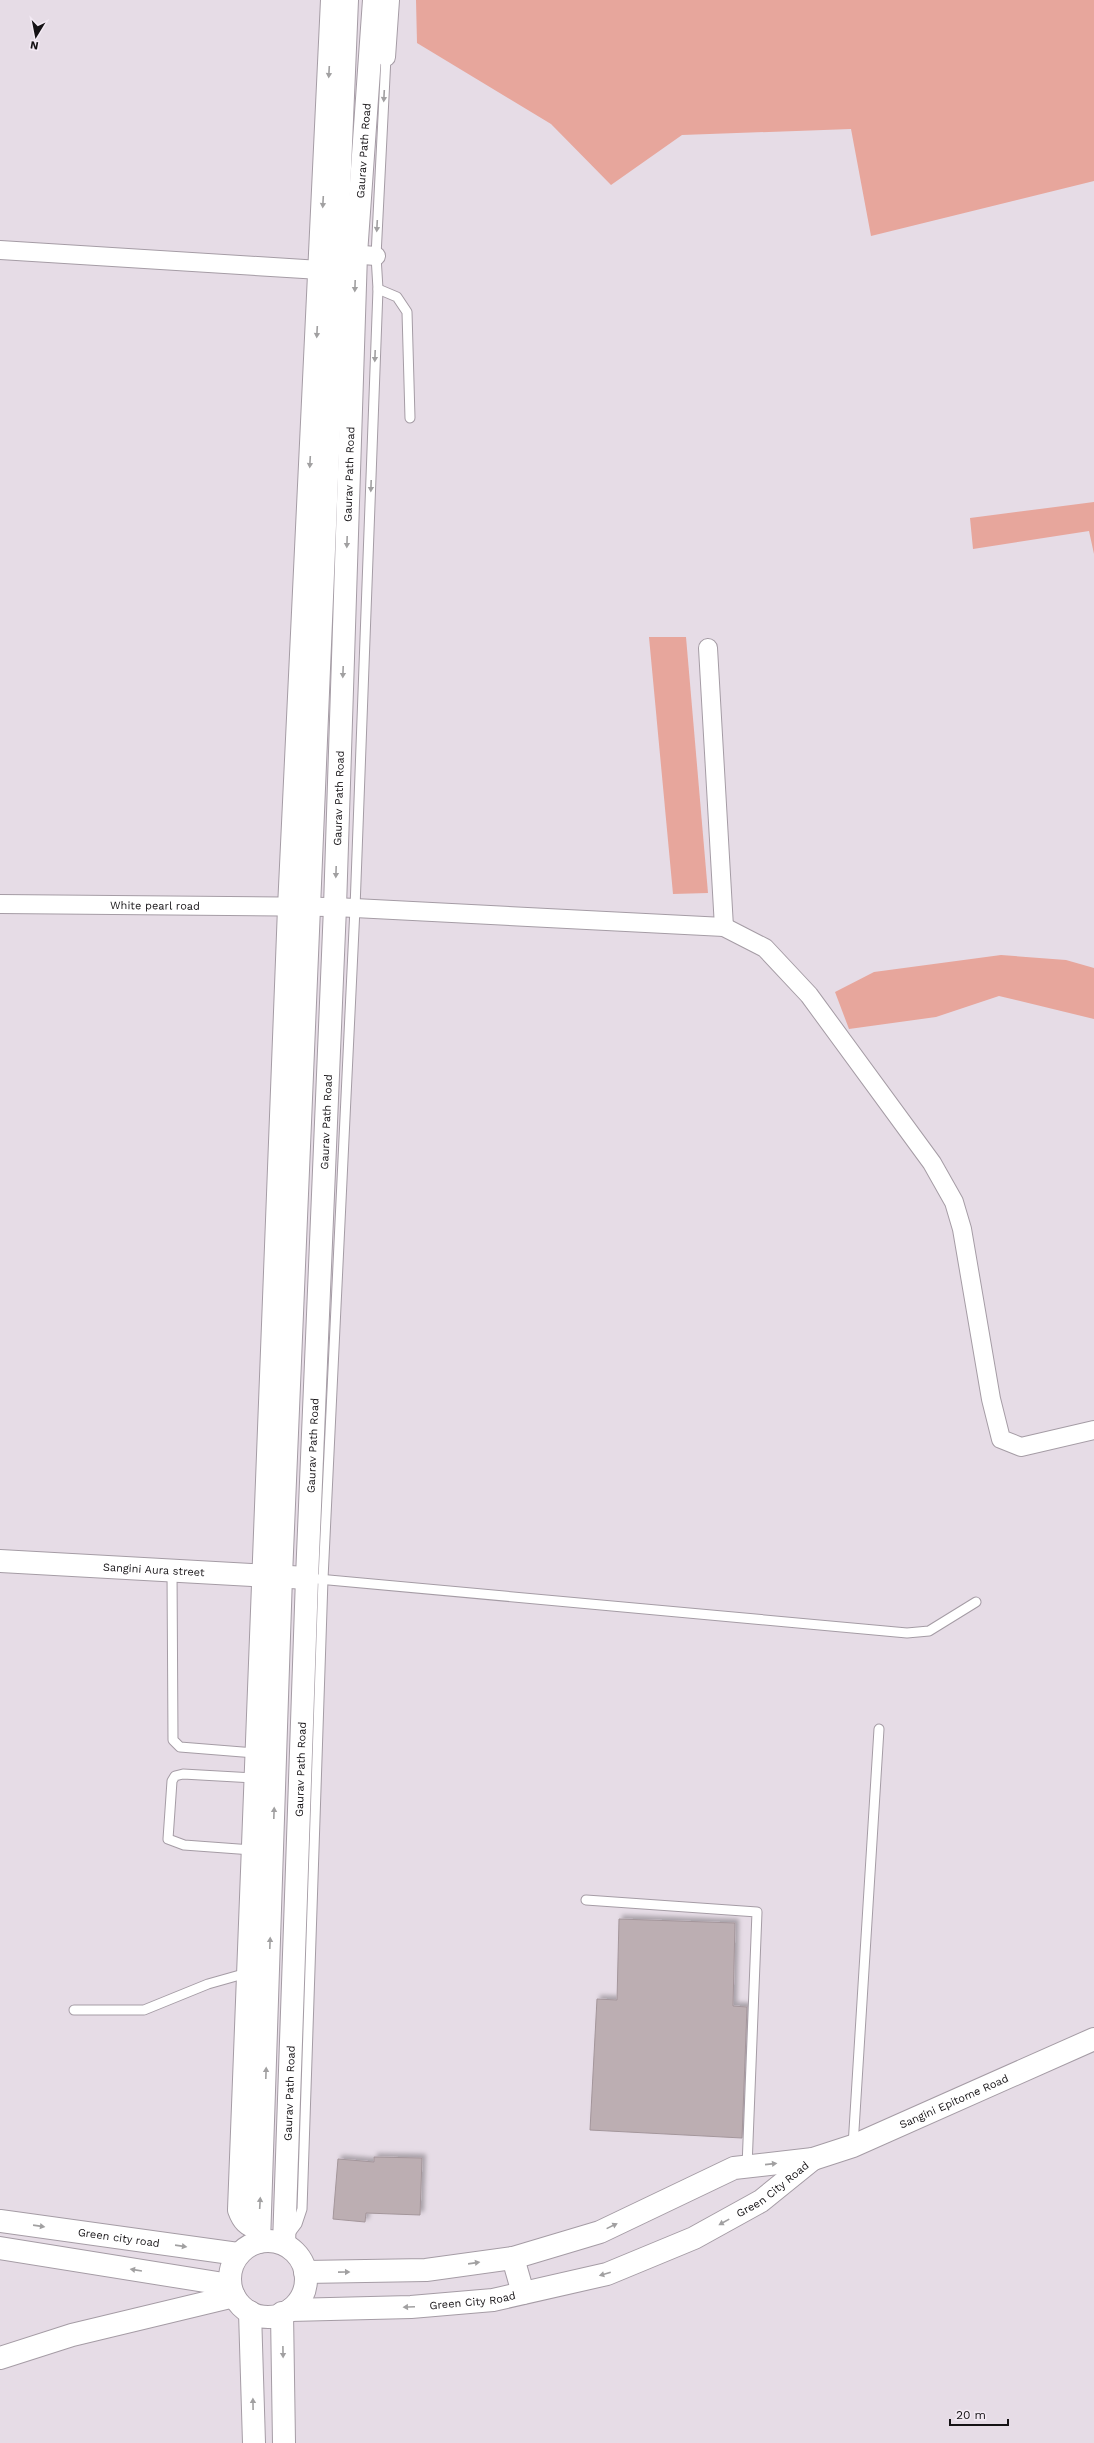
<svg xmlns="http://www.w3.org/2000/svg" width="1094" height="2443" font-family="'Work Sans',sans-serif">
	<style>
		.green { fill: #e7a69c }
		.building { fill: #bcaeb2; stroke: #a4969b; filter: url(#shadow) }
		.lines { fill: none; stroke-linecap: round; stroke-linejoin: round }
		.service-casing { stroke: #a59ca5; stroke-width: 11 }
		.minor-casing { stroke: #a59ca5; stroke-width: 20 }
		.tertiary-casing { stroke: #a59ca5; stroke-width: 24 }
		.secondary-casing { stroke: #a59ca5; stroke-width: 24 }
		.service { stroke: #fff; stroke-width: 9 }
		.minor { stroke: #fff; stroke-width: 18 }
		.tertiary { stroke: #fff; stroke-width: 22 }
		.secondary { stroke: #fff; stroke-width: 22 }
		.oneway { fill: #a1a0a1 }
		.labels { text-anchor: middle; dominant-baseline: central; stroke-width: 3; stroke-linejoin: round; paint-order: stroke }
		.street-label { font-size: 11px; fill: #151215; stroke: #f3eaf4 }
	</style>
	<defs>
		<filter id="shadow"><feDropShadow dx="3.5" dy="-3.5" stdDeviation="2" flood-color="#0004"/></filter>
	</defs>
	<rect width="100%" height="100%" fill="#e6dce6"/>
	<g class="green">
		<polygon points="416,0 1094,0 1094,181 871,236 851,129 682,135 611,185 551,124 417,43"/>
		<polygon points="1094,502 1094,554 1089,531 973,549 970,518"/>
		<polygon points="649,637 686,637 708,893 673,894"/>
		<polygon points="1001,955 1066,960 1094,968 1094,1019 999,996 936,1017 849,1029 835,992 874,972"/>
	</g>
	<g class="building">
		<polygon points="619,1919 735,1923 733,2006 747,2007 742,2138 590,2130 597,1999 617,2000"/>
		<polygon points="374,2157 422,2158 420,2215 366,2213 365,2222 333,2219 338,2159 374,2162"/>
	</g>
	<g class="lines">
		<g class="service-casing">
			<g id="service">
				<polyline points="378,289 397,297 407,312 410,418"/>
				<polyline points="172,1570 173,1740 180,1747 255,1753"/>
				<polyline points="318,1579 907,1633 929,1631 976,1602"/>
				<polyline points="252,1850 184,1845 168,1839 172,1781 175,1776 183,1774 254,1778"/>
				<polyline points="586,1900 757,1912 747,2167"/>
				<polyline points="74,2010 144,2010 208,1984 247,1973"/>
				<polyline points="853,2146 879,1729"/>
				<polyline points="288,2236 297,2224 302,2209 323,1579 355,908 378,289 376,256 386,57"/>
			</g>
		</g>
		<g class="minor-casing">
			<g id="minor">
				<polyline points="386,57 390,0"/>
				<polyline points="0,250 320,270 336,253 376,256"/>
				<polyline points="708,648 724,927"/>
				<path id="s1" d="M0 904 335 907 724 927 765 948 809 995 932 1163 954 1202 962 1229 991 1399 1001 1439 1021 1447 1094 1430"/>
			</g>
		</g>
		<g class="tertiary-casing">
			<g id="tertiary">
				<path id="s2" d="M0 1561 307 1578"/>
				<path id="s3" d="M0 2221 238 2254"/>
				<path d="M259 2229C247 2225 243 2221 239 2210L289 908 332 0"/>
				<polyline points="0,2248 230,2285"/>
				<polyline points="513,2258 523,2293"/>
				<path id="s4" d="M305 2272 426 2270 513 2258 600 2232 734 2168 813 2159 853 2146 1094 2039"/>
				<path id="s5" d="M290 2310 411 2307 493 2300 607 2274 694 2238 761 2201 813 2159"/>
				<polyline points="0,2358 72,2335 234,2296"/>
			</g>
		</g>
		<g class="secondary-casing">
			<g id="secondary">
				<circle cx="268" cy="2279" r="38"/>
				<polyline points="259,2242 281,1576 347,0"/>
				<path id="s6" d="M284 2244 307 1578 335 907 356 254 374 0"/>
				<polyline points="250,2312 254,2443"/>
				<polyline points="282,2313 284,2443"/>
			</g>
		</g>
		<use href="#service" class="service"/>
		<use href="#minor" class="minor"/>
		<use href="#tertiary" class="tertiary"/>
		<use href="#secondary" class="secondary"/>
	</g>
	<defs><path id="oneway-solid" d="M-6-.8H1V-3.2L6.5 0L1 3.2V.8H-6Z"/></defs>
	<g class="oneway">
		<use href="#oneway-solid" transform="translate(329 72) rotate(93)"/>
		<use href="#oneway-solid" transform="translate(384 96) rotate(93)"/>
		<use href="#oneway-solid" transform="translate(323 202) rotate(93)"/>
		<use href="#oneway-solid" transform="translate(377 226) rotate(93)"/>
		<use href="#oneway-solid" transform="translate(355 286) rotate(92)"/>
		<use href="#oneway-solid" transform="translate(317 332) rotate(93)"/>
		<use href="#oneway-solid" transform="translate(375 356) rotate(92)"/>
		<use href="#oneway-solid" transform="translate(310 462) rotate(93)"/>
		<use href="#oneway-solid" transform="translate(371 486) rotate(92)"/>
		<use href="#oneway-solid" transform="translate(347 542) rotate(92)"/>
		<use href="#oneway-solid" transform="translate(343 672) rotate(92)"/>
		<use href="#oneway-solid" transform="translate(336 872) rotate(92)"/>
		<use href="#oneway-solid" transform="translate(274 1813) rotate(-88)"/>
		<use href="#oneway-solid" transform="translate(270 1943) rotate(-88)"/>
		<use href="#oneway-solid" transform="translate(266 2073) rotate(-88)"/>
		<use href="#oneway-solid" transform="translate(771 2164) rotate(-6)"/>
		<use href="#oneway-solid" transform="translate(260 2203) rotate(-87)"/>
		<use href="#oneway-solid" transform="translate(724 2222) rotate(151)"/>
		<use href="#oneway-solid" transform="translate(39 2226) rotate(8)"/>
		<use href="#oneway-solid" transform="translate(612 2226) rotate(-26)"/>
		<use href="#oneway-solid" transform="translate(181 2246) rotate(8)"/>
		<use href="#oneway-solid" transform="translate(474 2263) rotate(-8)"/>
		<use href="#oneway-solid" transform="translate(136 2270) rotate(-171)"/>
		<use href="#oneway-solid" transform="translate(344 2272) rotate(-1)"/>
		<use href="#oneway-solid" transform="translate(605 2274) rotate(164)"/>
		<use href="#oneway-solid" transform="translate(409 2307) rotate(177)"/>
		<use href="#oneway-solid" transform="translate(283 2352) rotate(89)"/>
		<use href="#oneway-solid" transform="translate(253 2404) rotate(-91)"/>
	</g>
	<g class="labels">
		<g class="street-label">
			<text stroke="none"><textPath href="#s6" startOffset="2095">Gaurav Path Road</textPath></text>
			<text stroke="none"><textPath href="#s6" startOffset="1771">Gaurav Path Road</textPath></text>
			<text stroke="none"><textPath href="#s6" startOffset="1447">Gaurav Path Road</textPath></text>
			<text stroke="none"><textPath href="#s1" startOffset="155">White pearl road</textPath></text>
			<text stroke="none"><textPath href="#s6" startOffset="1123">Gaurav Path Road</textPath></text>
			<text stroke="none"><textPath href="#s6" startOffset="799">Gaurav Path Road</textPath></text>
			<text stroke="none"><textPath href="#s2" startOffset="154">Sangini Aura street</textPath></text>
			<text stroke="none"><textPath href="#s6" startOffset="475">Gaurav Path Road</textPath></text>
			<text stroke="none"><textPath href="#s6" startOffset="151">Gaurav Path Road</textPath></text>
			<text stroke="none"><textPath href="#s4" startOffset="680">Sangini Epitome Road</textPath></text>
			<text stroke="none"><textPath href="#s5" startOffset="507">Green City Road</textPath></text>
			<text stroke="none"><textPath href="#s3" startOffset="120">Green city road</textPath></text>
			<text stroke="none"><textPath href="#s5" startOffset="183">Green City Road</textPath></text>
		</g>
	</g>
	<g transform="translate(36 36) rotate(190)" stroke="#f3eaf4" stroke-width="3" paint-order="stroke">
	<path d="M0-3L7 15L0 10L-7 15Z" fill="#151215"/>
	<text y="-6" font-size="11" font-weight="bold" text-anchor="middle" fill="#151215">N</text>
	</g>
	<path d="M950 2419v6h58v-6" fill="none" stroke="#151215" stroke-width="2"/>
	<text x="956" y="2419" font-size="12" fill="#151215" stroke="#f3eaf4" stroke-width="3" paint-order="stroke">20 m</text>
</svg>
